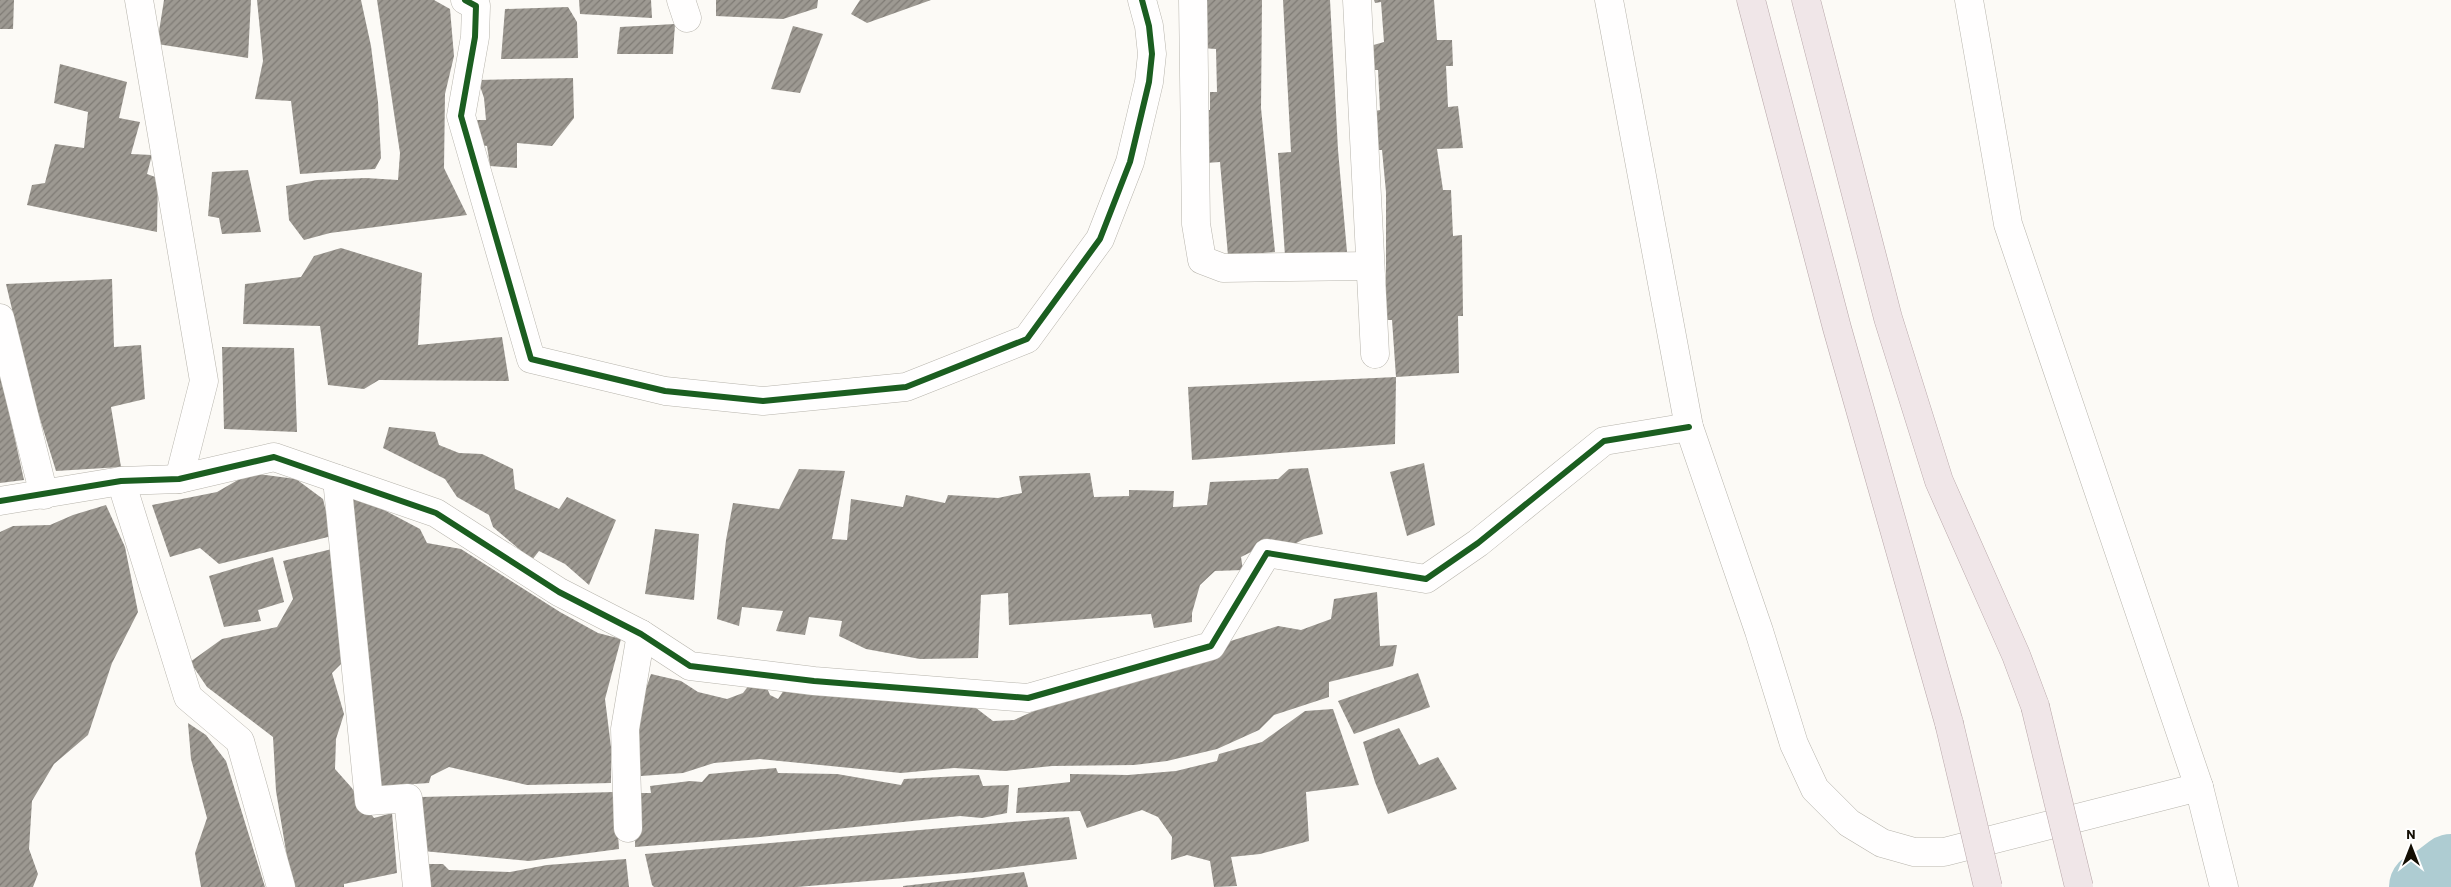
<svg xmlns="http://www.w3.org/2000/svg" width="2451" height="887" font-family="Barlow,sans-serif">
	<style>
		.lines { fill: none; stroke-linecap: round; stroke-linejoin: round }
		.river { stroke: #aeccd2; stroke-width: 72 }
		.building { fill: url(#building-hatch) }
		.minor-casing { stroke: #b7b4ac; stroke-width: 29 }
		.major-casing { stroke: #b7a6a8; stroke-width: 29 }
		.minor { stroke: #fffefe; stroke-width: 28 }
		.major { stroke: #f0e6e8; stroke-width: 28 }
		.major-bridge-casing { stroke: #b7a6a8; stroke-width: 29; stroke-linecap: butt }
		.major-bridge { stroke: #f0e6e8; stroke-width: 28 }
		.cycleway-casing { stroke: #fff; stroke-width: 9 }
		.cycleway { stroke: #1b5e20; stroke-width: 6 }
	</style>
	<defs>
		<pattern id="building-hatch" width="6" height="6" patternUnits="userSpaceOnUse" patternTransform="scale(1.25)"><rect width="6" height="6" fill="#9d9992"/><path d="M-1 1l2-2M0 6l6-6M5 7l2-2" fill="none" stroke="#7f7b75"/></pattern>
	</defs>
	<rect width="100%" height="100%" fill="#fcfaf6"/>
	<g class="lines">
		<polyline class="river" points="2425,887 2434,883 2451,870"/>
	</g>
	<g class="building">
		<polygon points="0,0 14,0 13,29 0,29"/>
		<polygon points="164,0 251,0 248,58 157,44"/>
		<polygon points="257,0 361,0 371,46 378,102 381,158 375,169 300,174 291,101 255,99 263,61"/>
		<polygon points="377,0 434,0 450,9 454,56 445,94 444,168 467,215 330,233 304,240 289,220 286,186 317,180 366,178 398,180 400,153"/>
		<polygon points="579,0 651,0 652,18 580,14"/>
		<polygon points="716,0 818,0 817,8 783,19 716,16"/>
		<polygon points="860,0 931,0 867,23 851,14"/>
		<polygon points="1200,0 1262,0 1261,108 1275,252 1228,256 1220,162 1206,163 1205,110 1210,110 1210,92 1217,92 1216,49 1202,48"/>
		<polygon points="1283,0 1330,0 1338,150 1347,252 1285,256 1278,153 1291,152"/>
		<polygon points="1374,0 1434,0 1437,40 1452,40 1453,66 1446,66 1448,107 1458,106 1463,148 1437,149 1443,190 1451,190 1453,236 1462,235 1463,316 1458,316 1459,373 1396,377 1392,320 1386,320 1386,192 1382,150 1378,150 1375,111 1380,110 1378,70 1369,70 1370,46 1384,42 1381,2 1375,3"/>
		<polygon points="568,7 577,22 578,58 501,59 505,9"/>
		<polygon points="675,24 673,54 617,54 620,27"/>
		<polygon points="793,26 823,34 800,93 771,89"/>
		<polygon points="60,64 127,82 119,118 140,122 131,154 152,155 147,174 158,178 157,232 27,205 32,185 45,183 55,144 84,148 88,112 54,103"/>
		<polygon points="573,78 574,118 552,146 517,143 517,168 490,166 487,146 479,145 477,120 486,120 484,98 478,80"/>
		<polygon points="248,170 261,232 222,234 219,218 208,216 212,172"/>
		<polygon points="341,248 422,273 418,345 502,337 509,381 379,380 364,389 328,385 320,326 243,324 245,284 301,277 314,256"/>
		<polygon points="112,279 114,347 141,345 145,399 111,407 121,467 56,471 32,393 6,284"/>
		<polygon points="222,347 294,348 297,432 224,429"/>
		<polygon points="0,371 24,480 0,483"/>
		<polygon points="1396,377 1395,444 1192,460 1188,387"/>
		<polygon points="389,427 435,432 439,445 459,453 482,454 513,469 515,489 559,509 567,497 616,520 589,585 565,564 539,551 532,560 493,527 489,515 457,497 445,479 383,448"/>
		<polygon points="1424,463 1435,525 1407,536 1390,472"/>
		<polygon points="1308,468 1323,534 1304,539 1287,548 1255,550 1241,557 1243,570 1215,571 1200,585 1192,613 1192,622 1154,628 1151,614 1009,625 1008,593 981,595 978,658 920,659 866,649 839,636 842,621 809,617 805,635 776,631 783,611 742,607 739,626 717,619 726,540 733,503 779,509 799,469 845,471 832,539 847,540 851,499 903,507 906,495 945,503 948,495 998,498 1022,493 1019,476 1090,473 1094,497 1129,496 1129,490 1174,491 1173,507 1207,505 1210,482 1278,479 1289,469"/>
		<polygon points="250,473 296,479 323,499 332,536 219,564 200,548 170,557 152,505 217,492"/>
		<polygon points="352,493 420,529 427,543 461,549 560,612 598,633 621,639 605,699 611,747 611,783 527,785 449,767 431,776 429,783 368,787"/>
		<polygon points="106,505 125,547 138,612 112,663 88,735 54,764 32,801 29,849 38,874 33,887 0,887 0,532 13,526 50,525 73,515"/>
		<polygon points="655,529 699,534 694,600 645,594"/>
		<polygon points="332,549 342,663 332,673 344,714 336,739 335,769 351,787 374,818 392,813 397,873 344,884 344,887 292,887 276,791 273,737 207,687 190,662 222,639 277,627 293,599 283,561"/>
		<polygon points="273,557 284,602 258,610 261,621 224,627 209,576"/>
		<polygon points="1377,592 1380,646 1397,645 1393,666 1329,682 1329,697 1274,715 1259,730 1217,749 1167,761 1134,765 1052,766 1005,771 954,768 901,773 760,759 714,763 683,773 641,776 636,738 641,703 651,674 681,681 698,692 727,699 743,693 749,685 767,688 770,695 778,699 784,690 801,693 814,691 945,701 976,708 993,721 1014,720 1034,711 1034,703 1278,626 1301,630 1331,619 1334,599"/>
		<polygon points="1418,673 1430,707 1354,734 1338,701"/>
		<polygon points="1333,709 1359,785 1306,792 1309,841 1260,854 1231,857 1237,886 1214,887 1210,861 1187,855 1171,860 1172,837 1158,817 1142,810 1087,828 1080,811 1016,813 1018,788 1070,782 1070,774 1128,775 1176,771 1217,761 1219,754 1262,742 1305,711"/>
		<polygon points="188,723 206,735 226,761 265,887 201,887 195,853 207,818 191,759"/>
		<polygon points="1399,728 1419,765 1438,757 1457,789 1388,814 1375,782 1363,742"/>
		<polygon points="776,768 778,773 837,774 901,785 904,779 979,775 983,786 1009,785 1007,813 982,818 960,816 760,837 635,847 636,793 651,793 650,786 690,781 702,782 709,774"/>
		<polygon points="615,792 619,849 529,861 423,851 421,797"/>
		<polygon points="1069,817 1077,859 976,872 797,887 654,887 652,885 645,854"/>
		<polygon points="626,859 629,887 423,887 420,864 443,864 449,870 510,872 547,865"/>
		<polygon points="1024,872 1028,887 903,887 903,886"/>
	</g>
	<g class="lines">
		<g class="minor-casing">
			<g id="minor">
				<polyline points="139,0 204,381 179,479"/>
				<polyline points="465,0 476,6 475,37 461,116 531,359 665,391 763,401 906,387 1027,339 1100,239 1130,162 1149,82 1152,54 1149,26 1142,0"/>
				<polyline points="681,0 687,18"/>
				<polyline points="1193,0 1196,224 1202,260 1223,268 1370,266"/>
				<polyline points="1357,0 1375,354"/>
				<polyline points="1609,0 1689,427 1759,631 1794,744 1815,789 1849,823 1882,843 1914,852 1944,852 2199,787"/>
				<polyline points="1969,0 2008,224 2199,787 2224,887"/>
				<polyline points="0,318 44,495"/>
				<polyline points="337,479 369,801 408,798 417,887"/>
				<polyline points="121,481 188,697 240,741 281,887"/>
				<polyline points="0,501 121,481 179,479 274,457 436,513 559,592 641,634 690,666 814,681 1028,698 1211,646 1267,553 1426,579 1478,543 1604,441 1689,427"/>
				<polyline points="628,828 625,729 641,634"/>
			</g>
		</g>
		<g class="major-casing">
			<g id="major">
				<polyline points="1751,0 1837,328 1949,723"/>
				<polyline points="1806,0 1888,318 1939,481 2016,655 2035,706"/>
			</g>
		</g>
		<use href="#minor" class="minor"/>
		<use href="#major" class="major"/>
		<g class="major-bridge-casing">
			<g id="major-bridge">
				<polyline points="2035,706 2079,887"/>
				<polyline points="1949,723 1988,887"/>
			</g>
		</g>
		<use href="#major-bridge" class="major-bridge"/>
		<g class="cycleway-casing">
			<g id="cycleway">
				<polyline points="465,0 476,6 475,37 461,116 531,359 665,391 763,401 906,387 1027,339 1100,239 1130,162 1149,82 1152,54 1149,26 1142,0"/>
				<polyline points="0,501 121,481 179,479 274,457 436,513 559,592 641,634 690,666 814,681 1028,698 1211,646 1267,553 1426,579 1478,543 1604,441 1689,427"/>
			</g>
		</g>
		<use href="#cycleway" class="cycleway"/>
	</g>
	<g transform="translate(2411 847)" stroke="#ffffff" stroke-width="4" paint-order="stroke">
	<path d="M0-4L9 19L0 12L-9 19Z" fill="#140f04"/>
	<text y="-8" font-size="14" font-weight="bold" text-anchor="middle" fill="#140f04">N</text>
	</g>
</svg>
